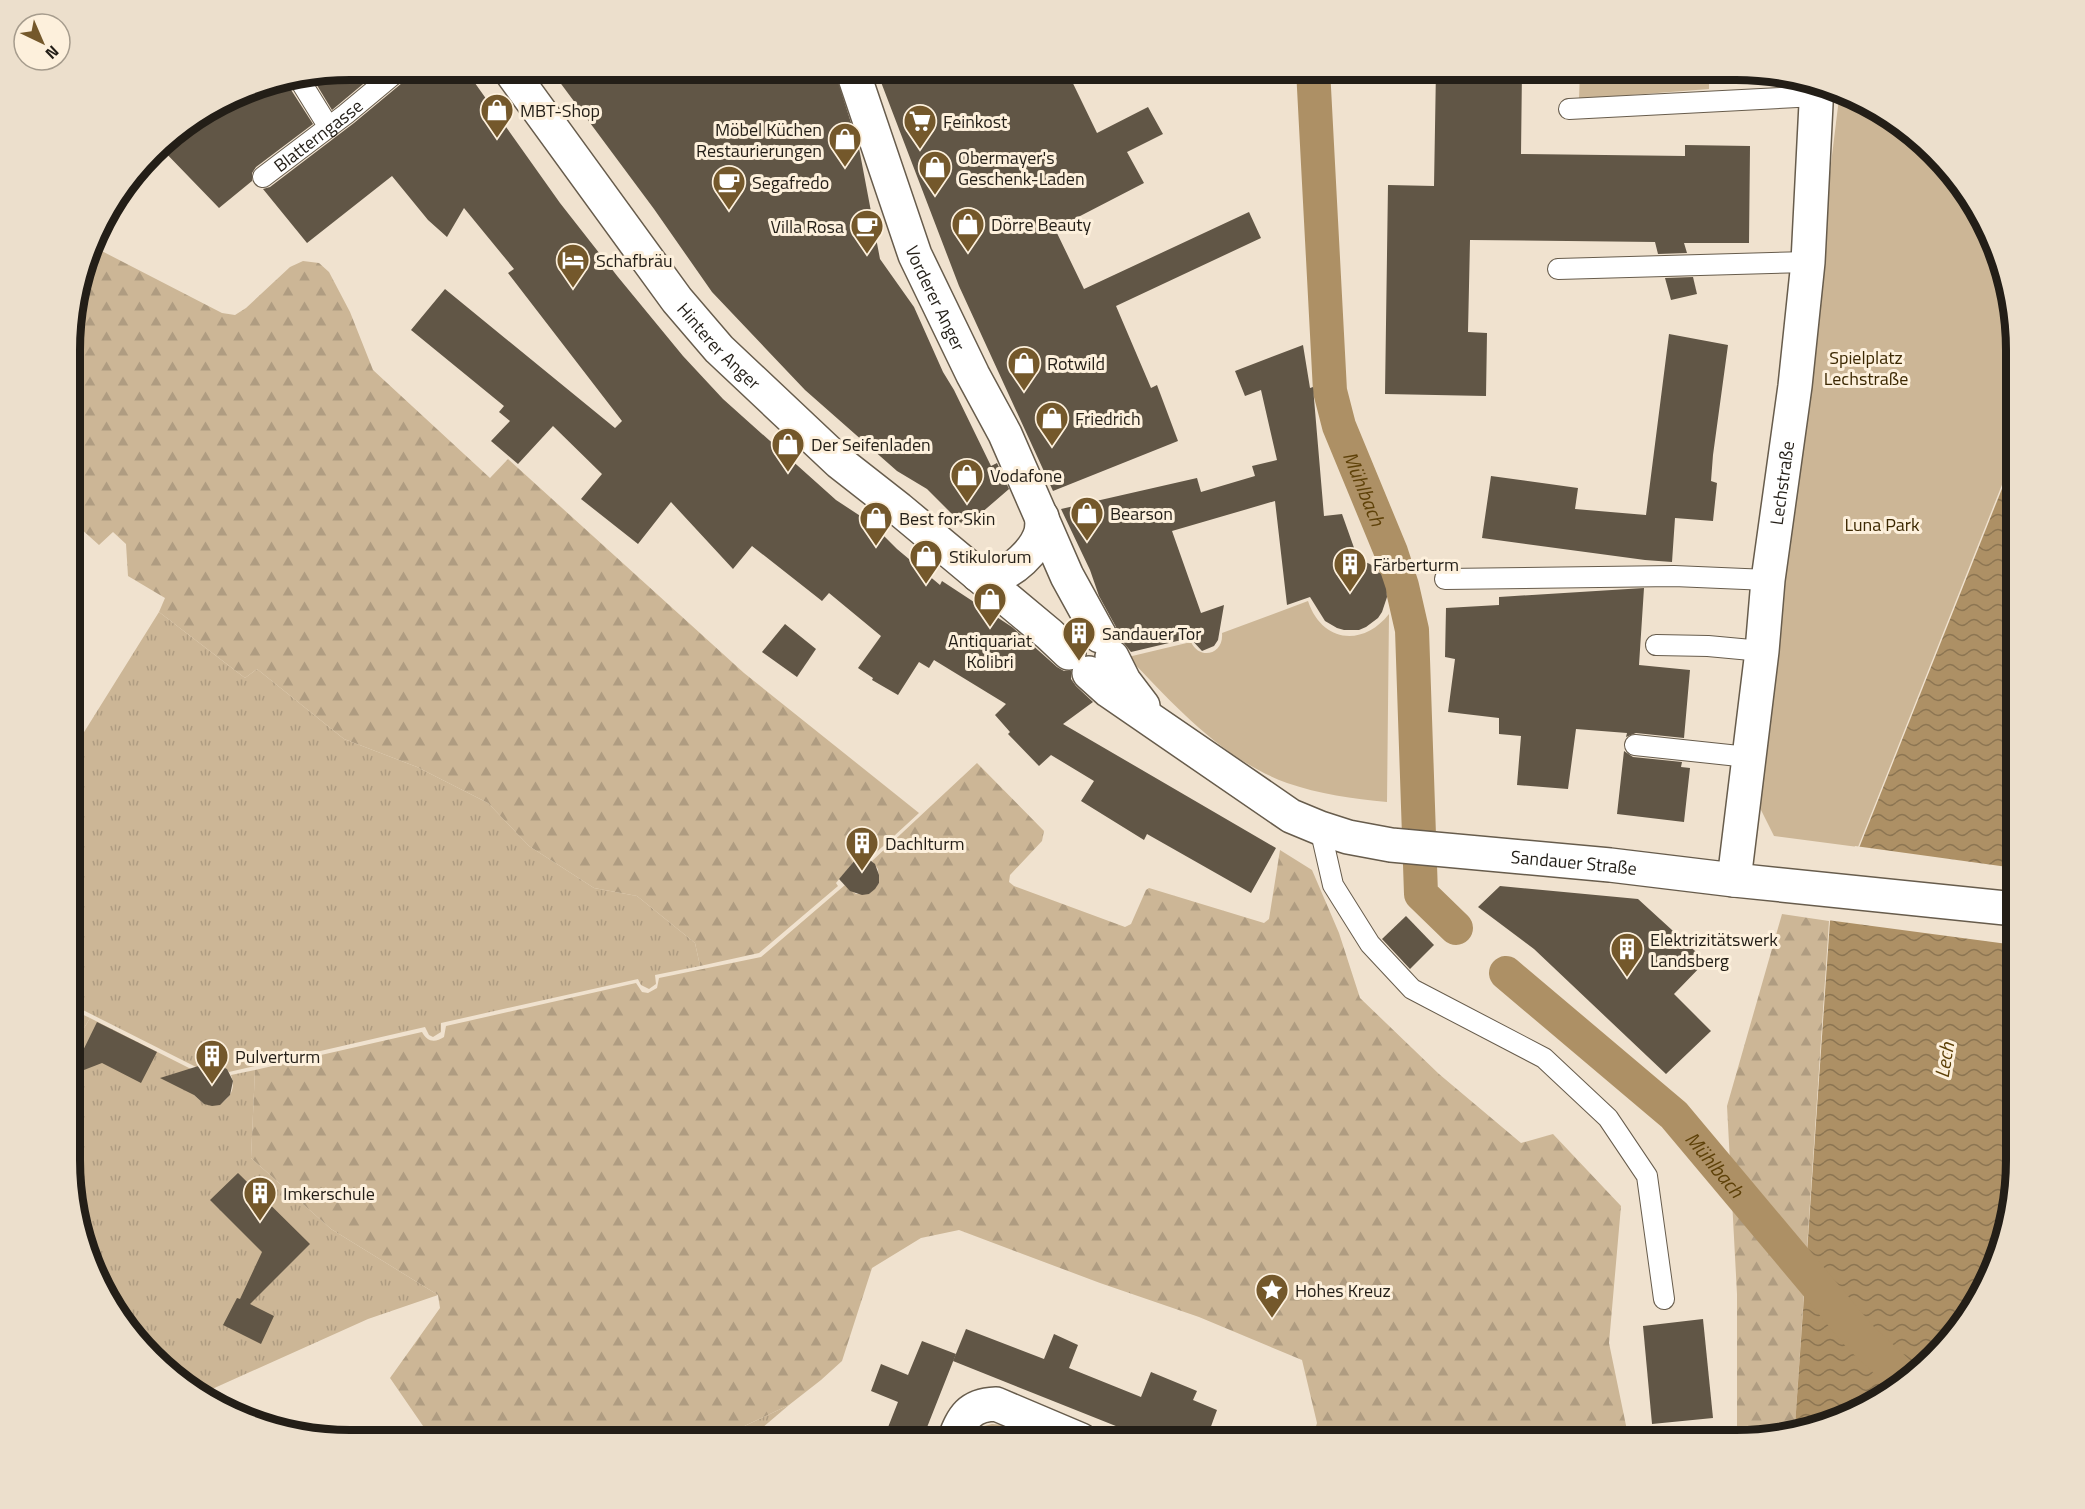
<svg xmlns="http://www.w3.org/2000/svg" width="2085" height="1509" font-family="'Titillium Web',sans-serif">
	<style>
		.grass { fill: url(#grass-tufts) }
		.forest { fill: url(#forest-firs) }
		.green { fill: #ccb696 }
		.water { fill: url(#water-waves) }
		.pier { fill: #f0e2cf }
		.lines { fill: none; stroke-linecap: round; stroke-linejoin: round }
		.canal { stroke: #ad9065; stroke-width: 34 }
		.building { fill: #615646 }
		.lane-casing { stroke: #675c4c; stroke-width: 22 }
		.street-casing { stroke: #675c4c; stroke-width: 36 }
		.lane { stroke: #fff; stroke-width: 20 }
		.street { stroke: #fff; stroke-width: 33 }
		.labels { text-anchor: middle; dominant-baseline: central; stroke-width: 6; stroke-linejoin: round; paint-order: stroke }
		.poi-label { font-size: 18px; fill: #231e17; stroke: #fdf0dc; text-anchor: start }
		.street-label { font-size: 18px; fill: #231e17; stroke: #fdf0dc }
		.park-label { font-size: 18px; fill: #3b2701; stroke: #fdf0dc }
		.water-label { font-size: 20px; font-style: italic; fill: #5e4108; stroke: #fdf0dc }
		.rim { fill: none; stroke: #231e17; stroke-width: 8 }
	</style>
	<defs>
		<pattern id="grass-tufts" width="24" height="20" patternUnits="userSpaceOnUse" patternTransform="scale(1.5)"><rect width="24" height="20" fill="#ccb696"/><path d="M3 7l-1-3M5 7V3M7 7l1-3M15 17l-1-3M17 17v-4M19 17l1-3" fill="none" stroke="#af9c81"/></pattern>
		<pattern id="forest-firs" width="22" height="20" patternUnits="userSpaceOnUse" patternTransform="scale(1.5)"><rect width="22" height="20" fill="#ccb696"/><path d="M5 1l3.5 6h-7zM16 11l3.5 6h-7z" fill="#af9c81"/></pattern>
		<pattern id="water-waves" width="16" height="10" patternUnits="userSpaceOnUse" patternTransform="scale(1.5)"><rect width="16" height="10" fill="#ad9065"/><path d="M0 5q4-4 8 0t8 0" fill="none" stroke="#8c7552"/></pattern>
	</defs>
	<rect width="100%" height="100%" fill="#f0e2cf"/>
	<g class="grass">
		<path d="M159 612 245 678 257 669 344 739 417 767 488 803 529 846 594 888 637 896 695 943 700 966 655 975 656 984 649 989 641 985 638 979 441 1023V1032L433 1037 429 1035 425 1027 229 1072C219 1061 211 1064 198 1068L71 1004V753Z"/>
		<path d="M90 1018 195 1071 194 1095 204 1104H220C231 1097 236 1088 231 1075L255 1070 251 1158 331 1229 438 1295 368 1319 201 1394 178 1382 106 1299 71 1196V1050Z"/>
		<polygon points="789,1405 748,1440 715,1440"/>
	</g>
	<g class="forest">
		<polygon points="92,246 222,313 235,315 246,308 290,267 303,261 319,263 329,272 350,312 373,370 490,478 508,459 744,673 919,813 869,859 861,853 836,883 838,886 759,953 700,966 695,943 637,896 594,888 529,846 488,803 417,767 344,739 257,669 245,678 159,612 165,598 128,576 126,544 113,532 99,545 71,520 71,313"/>
		<path d="M977 763 1044 831 1042 841 1010 875 1009 882 1014 886 1125 927 1131 924 1146 890 1149 888 1264 923 1269 919 1280 850 1312 870 1339 933 1360 998 1439 1074 1521 1143 1553 1134 1621 1206 1609 1343 1629 1440H1312L1317 1423 1302 1360 1199 1317 1100 1283 959 1230 921 1238 872 1268 842 1361 821 1380 789 1405 715 1440 432 1439 390 1378 440 1308 438 1295 331 1229 251 1158 255 1070 422 1032C427 1042 435 1043 444 1037L446 1026 636 983 642 992 648 993 657 988 659 978 761 957 845 885 856 894H869L879 883 878 869 872 861Z"/>
		<polygon points="1782,914 1829,921 1795,1426 1737,1440 1737,1294 1727,1106"/>
	</g>
	<g class="green">
		<polygon points="1580,70 1709,70 1709,89 1579,99"/>
		<polygon points="1840,90 1907,127 1987,225 2015,331 2015,452 1858,847 1774,836 1760,808 1759,753"/>
		<path d="M1308 601C1322 643 1363 647 1389 614L1387 802C1353 799 1319 794 1287 783 1222 759 1174 705 1128 657L1191 642C1200 661 1224 654 1222 633Z"/>
		<polygon points="71,1009 90,1018 71,1050"/>
		<polygon points="992,1424 1003,1425 1040,1440 972,1440 981,1427"/>
	</g>
	<polygon class="water" points="2015,456 2015,1177 2001,1250 1958,1331 1860,1411 1795,1426 1830,921"/>
	<polygon class="pier" points="1855,846 2015,868 2015,945 1827,920"/>
	<g class="lines">
		<g class="canal">
			<path id="s1" d="M1313 69 1330 391 1339 426 1391 552 1402 586 1412 630 1421 894 1456 928"/>
			<path id="s2" d="M1506 973 1674 1115 1861 1338 1902 1376"/>
		</g>
	</g>
	<g class="building">
		<polygon points="350,69 381,69 332,110 312,77"/>
		<polygon points="412,69 465,69 560,203 618,277 683,356 723,399 836,500 871,523 897,549 940,585 942,581 1012,627 1057,667 1064,671 1071,671 1071,679 1076,686 1093,702 1063,724 1276,848 1251,893 1147,834 1144,840 1081,801 1094,781 1051,755 1039,766 1008,734 1010,732 995,715 1006,704 934,660 929,668 919,662 898,695 872,680 873,678 858,668 881,636 829,593 822,601 752,546 733,569 671,502 638,544 581,499 602,474 553,426 518,464 491,441 510,421 499,412 504,406 411,330 445,289 615,428 622,421 508,273 514,269 464,208 447,237 428,220 392,176 307,243 263,189 270,187 354,123 408,78"/>
		<polygon points="550,69 834,69 859,148 880,259 914,307 943,372 954,390 991,466 997,463 1009,489 965,527 927,489 897,471 805,390 712,292 654,209"/>
		<polygon points="876,69 1066,69 1097,133 1148,107 1163,134 1127,152 1144,183 1055,229 1084,289 1249,212 1261,238 1116,306 1151,388 1157,385 1178,441 1053,491 959,286"/>
		<polygon points="1436,69 1522,69 1521,154 1685,156 1685,145 1750,146 1749,243 1684,243 1687,253 1658,254 1655,242 1470,240 1468,332 1487,333 1486,396 1385,394 1388,185 1434,186"/>
		<polygon points="286,82 313,124 256,167 252,173 252,181 219,208 159,146 164,139 242,90"/>
		<polygon points="1693,277 1697,294 1671,300 1665,278"/>
		<polygon points="1669,334 1728,345 1713,455 1711,481 1717,483 1713,521 1675,518 1672,562 1645,560 1482,538 1491,476 1578,488 1575,509 1646,515"/>
		<polygon points="1303,345 1310,388 1313,387 1324,516 1342,514 1358,559 1370,564 1381,574 1386,589 1387,597 1382,612 1378,618 1366,627 1359,630 1344,630 1337,628 1325,621 1310,597 1287,605 1275,501 1172,531 1201,613 1224,605 1218,640 1214,646 1202,651 1190,638 1131,652 1123,642 1118,640 1116,627 1099,596 1090,570 1061,509 1197,478 1201,492 1255,476 1252,466 1277,460 1261,390 1245,396 1235,371"/>
		<polygon points="1644,588 1639,665 1690,670 1684,738 1636,733 1626,737 1627,733 1576,729 1568,789 1517,785 1521,736 1499,734 1499,718 1448,712 1455,659 1445,657 1446,608 1499,605 1499,597"/>
		<polygon points="785,624 816,649 797,677 762,652"/>
		<polygon points="1624,751 1633,757 1682,762 1681,767 1690,768 1684,822 1617,814"/>
		<polygon points="861,853 875,864 879,875 879,883 875,889 869,894 862,895 850,891 839,879"/>
		<polygon points="1500,886 1638,899 1706,961 1674,994 1711,1031 1666,1074 1534,949 1478,907"/>
		<polygon points="1406,916 1434,945 1410,969 1382,939"/>
		<polygon points="97,1022 157,1052 141,1083 102,1063 71,1075"/>
		<polygon points="208,1063 215,1063 227,1069 233,1081 230,1095 220,1105 212,1106 204,1104 194,1095 160,1078"/>
		<polygon points="238,1173 310,1244 250,1304 274,1316 261,1344 223,1325 237,1298 240,1299 262,1252 210,1200"/>
		<polygon points="1703,1319 1713,1418 1652,1424 1643,1326"/>
		<polygon points="966,1329 1044,1359 1054,1334 1078,1345 1069,1368 1141,1397 1151,1372 1197,1391 1193,1400 1217,1410 1206,1440 1198,1440 1180,1433 1177,1440 1151,1440 953,1361"/>
		<polygon points="922,1341 956,1354 922,1440 883,1440 898,1402 871,1391 881,1364 908,1375"/>
	</g>
	<g class="lines">
		<g class="lane-casing">
			<g id="lane">
				<polyline points="299,79 328,126"/>
				<polyline points="1569,109 1817,96"/>
				<path id="s3" d="M263 177 346 114 400 69"/>
				<polyline points="1558,269 1808,262"/>
				<polyline points="1445,579 1674,576 1768,580"/>
				<polyline points="1656,645 1708,646 1762,651"/>
				<polyline points="1635,745 1748,757"/>
				<polyline points="1320,828 1333,885 1370,944 1412,989 1544,1058 1608,1118 1647,1176 1664,1299"/>
			</g>
		</g>
		<g class="street-casing">
			<g id="street">
				<path id="s4" d="M509 69 677 300 719 349 839 462 899 509 1049 634 1069 653"/>
				<path id="s5" d="M852 69 915 255 973 375 1005 434 1067 576 1100 636"/>
				<path d="M978 575C983 576 988 577 993 576 1012 574 1036 550 1041 532 1042 527 1042 522 1042 517"/>
				<polyline points="1112,657 1124,681 1143,706"/>
				<path id="s6" d="M1089 673 1109 691 1291 816 1320 828 1348 837 1391 845 1610 865 1734 880 2015 909"/>
				<path id="s7" d="M1734 880 1762 651 1768 580 1795 386 1808 262 1817 84"/>
				<path d="M954 1440C963 1417 969 1405 996 1404L1081 1440"/>
			</g>
		</g>
		<use href="#lane" class="lane"/>
		<use href="#street" class="street"/>
	</g>
	<defs>
		<g id="shop-pin" transform="scale(1.725)"><path d="M0 17L-7.5 6A9.5 9.5 0 1 1 7.5 6Z" fill="#74582b" stroke="#fdf0dc"/><path d="M-5-2.5h2.3a2.7 3.5 0 0 1 5.4 0H5L5.5 6h-11ZM-1.5-2.5h3a1.5 2.3 0 0 0-3 0Z" fill="#fff"/></g>
		<g id="supermarket-pin" transform="scale(1.725)"><path d="M0 17L-7.5 6A9.5 9.5 0 1 1 7.5 6Z" fill="#74582b" stroke="#fdf0dc"/><path d="M-6-5.5h2.5l.6 2H6L4.5 2H-2.5L-4.4-4H-6ZM-1.5 3.2a1.3 1.3 0 1 0 .1 0ZM3 3.2a1.3 1.3 0 1 0 .1 0Z" fill="#fff"/></g>
		<g id="cafe-pin" transform="scale(1.725)"><path d="M0 17L-7.5 6A9.5 9.5 0 1 1 7.5 6Z" fill="#74582b" stroke="#fdf0dc"/><path d="M-5.5-4.5H6V0H3Q3 3.5 0 3.5H-2.5Q-5.5 3.5-5.5 0ZM3-3.2v2h1.7v-2ZM-6 4.5H4V6H-6Z" fill="#fff"/></g>
		<g id="hotel-pin" transform="scale(1.725)"><path d="M0 17L-7.5 6A9.5 9.5 0 1 1 7.5 6Z" fill="#74582b" stroke="#fdf0dc"/><path d="M-6-4.5h1.5V1H6V5H4.5V3h-9V5H-6ZM-4 0a1.8 1.8 0 1 1 3.6 0ZM.5 0V-2.5h3Q6-2.5 6 0Z" fill="#fff"/></g>
		<g id="building-pin" transform="scale(1.725)"><path d="M0 17L-7.5 6A9.5 9.5 0 1 1 7.5 6Z" fill="#74582b" stroke="#fdf0dc"/><path d="M-4-6H4V6H1V3H-1V6H-4ZM-2.5-4.3h1.7v1.8h-1.7ZM.8-4.3h1.7v1.8H.8ZM-2.5-1h1.7V.8h-1.7ZM.8-1h1.7V.8H.8Z" fill="#fff"/></g>
		<g id="sight-pin" transform="scale(1.725)"><path d="M0 17L-7.5 6A9.5 9.5 0 1 1 7.5 6Z" fill="#74582b" stroke="#fdf0dc"/><path d="M0-6L1.8-2.2L6-1.7L2.9 1.2L3.7 5.4L0 3.3L-3.7 5.4L-2.9 1.2L-6-1.7L-1.8-2.2Z" fill="#fff"/></g>
	</defs>
	<g fill-rule="evenodd">
		<use href="#shop-pin" x="497" y="110"/>
		<use href="#supermarket-pin" x="920" y="121"/>
		<use href="#shop-pin" x="845" y="139"/>
		<use href="#shop-pin" x="935" y="167"/>
		<use href="#cafe-pin" x="729" y="182"/>
		<use href="#shop-pin" x="968" y="224"/>
		<use href="#cafe-pin" x="867" y="226"/>
		<use href="#hotel-pin" x="573" y="260"/>
		<use href="#shop-pin" x="1024" y="363"/>
		<use href="#shop-pin" x="1052" y="418"/>
		<use href="#shop-pin" x="788" y="444"/>
		<use href="#shop-pin" x="967" y="475"/>
		<use href="#shop-pin" x="1087" y="513"/>
		<use href="#shop-pin" x="876" y="518"/>
		<use href="#shop-pin" x="926" y="556"/>
		<use href="#building-pin" x="1350" y="564"/>
		<use href="#shop-pin" x="990" y="599"/>
		<use href="#building-pin" x="1079" y="633"/>
		<use href="#building-pin" x="862" y="843"/>
		<use href="#building-pin" x="1627" y="949"/>
		<use href="#building-pin" x="212" y="1056"/>
		<use href="#building-pin" x="260" y="1193"/>
		<use href="#sight-pin" x="1272" y="1290"/>
	</g>
	<g class="labels">
		<g class="poi-label">
			<text x="520" y="110">MBT-Shop</text>
			<text x="943" y="121">Feinkost</text>
			<text x="822" y="129" text-anchor="end">Möbel Küchen<tspan x="822" dy="21">Restaurierungen</tspan></text>
			<text x="958" y="157">Obermayer's<tspan x="958" dy="21">Geschenk-Laden</tspan></text>
			<text x="752" y="182">Segafredo</text>
			<text x="991" y="224">Dörre Beauty</text>
			<text x="844" y="226" text-anchor="end">Villa Rosa</text>
			<text x="596" y="260">Schafbräu</text>
			<text x="1047" y="363">Rotwild</text>
			<text x="1075" y="418">Friedrich</text>
			<text x="811" y="444">Der Seifenladen</text>
			<text x="990" y="475">Vodafone</text>
			<text x="1110" y="513">Bearson</text>
			<text x="899" y="518">Best for Skin</text>
			<text x="949" y="556">Stikulorum</text>
			<text x="1373" y="564">Färberturm</text>
			<text x="1102" y="633">Sandauer Tor</text>
			<text x="990" y="640" text-anchor="middle">Antiquariat<tspan x="990" dy="21">Kolibri</tspan></text>
			<text x="885" y="843">Dachlturm</text>
			<text x="1650" y="939">Elektrizitätswerk<tspan x="1650" dy="21">Landsberg</tspan></text>
			<text x="235" y="1056">Pulverturm</text>
			<text x="283" y="1193">Imkerschule</text>
			<text x="1295" y="1290">Hohes Kreuz</text>
		</g>
		<g class="street-label">
			<text stroke="none"><textPath href="#s3" startOffset="69">Blatterngasse</textPath></text>
			<text stroke="none"><textPath href="#s5" startOffset="244">Vorderer Anger</textPath></text>
			<text stroke="none"><textPath href="#s4" startOffset="348">Hinterer Anger</textPath></text>
			<text stroke="none"><textPath href="#s7" startOffset="400">Lechstraße</textPath></text>
			<text stroke="none"><textPath href="#s6" startOffset="536">Sandauer Straße</textPath></text>
		</g>
		<g class="park-label">
			<text x="1866" y="357">Spielplatz<tspan x="1866" dy="21">Lechstraße</tspan></text>
			<text x="1882" y="524">Luna Park</text>
		</g>
		<g class="water-label">
			<text stroke="none"><textPath href="#s1" startOffset="426">Mühlbach</textPath></text>
			<text transform="translate(1944 1060) rotate(-81)">Lech</text>
			<text stroke="none"><textPath href="#s2" startOffset="284">Mühlbach</textPath></text>
		</g>
	</g>
	<path d="M0 0H2085V1509H0ZM350 80H1736A270 270 0 0 1 2006 350V1160A270 270 0 0 1 1736 1430H350A270 270 0 0 1 80 1160V350A270 270 0 0 1 350 80Z" fill="#ecdfcc" fill-rule="evenodd"/>
	<path class="rim" d="M350 80H1736A270 270 0 0 1 2006 350V1160A270 270 0 0 1 1736 1430H350A270 270 0 0 1 80 1160V350A270 270 0 0 1 350 80Z"/>
	<g transform="translate(42 42) rotate(136)"><circle r="28" fill="#fdf0dc" stroke="#a69c8d" stroke-width="1.5"/>
	<path d="M0-4.5L10 22L0 15L-10 22Z" fill="#74582b"/>
	<text y="-9" font-size="16" font-weight="bold" text-anchor="middle" fill="#231e17">N</text>
	</g>
</svg>
